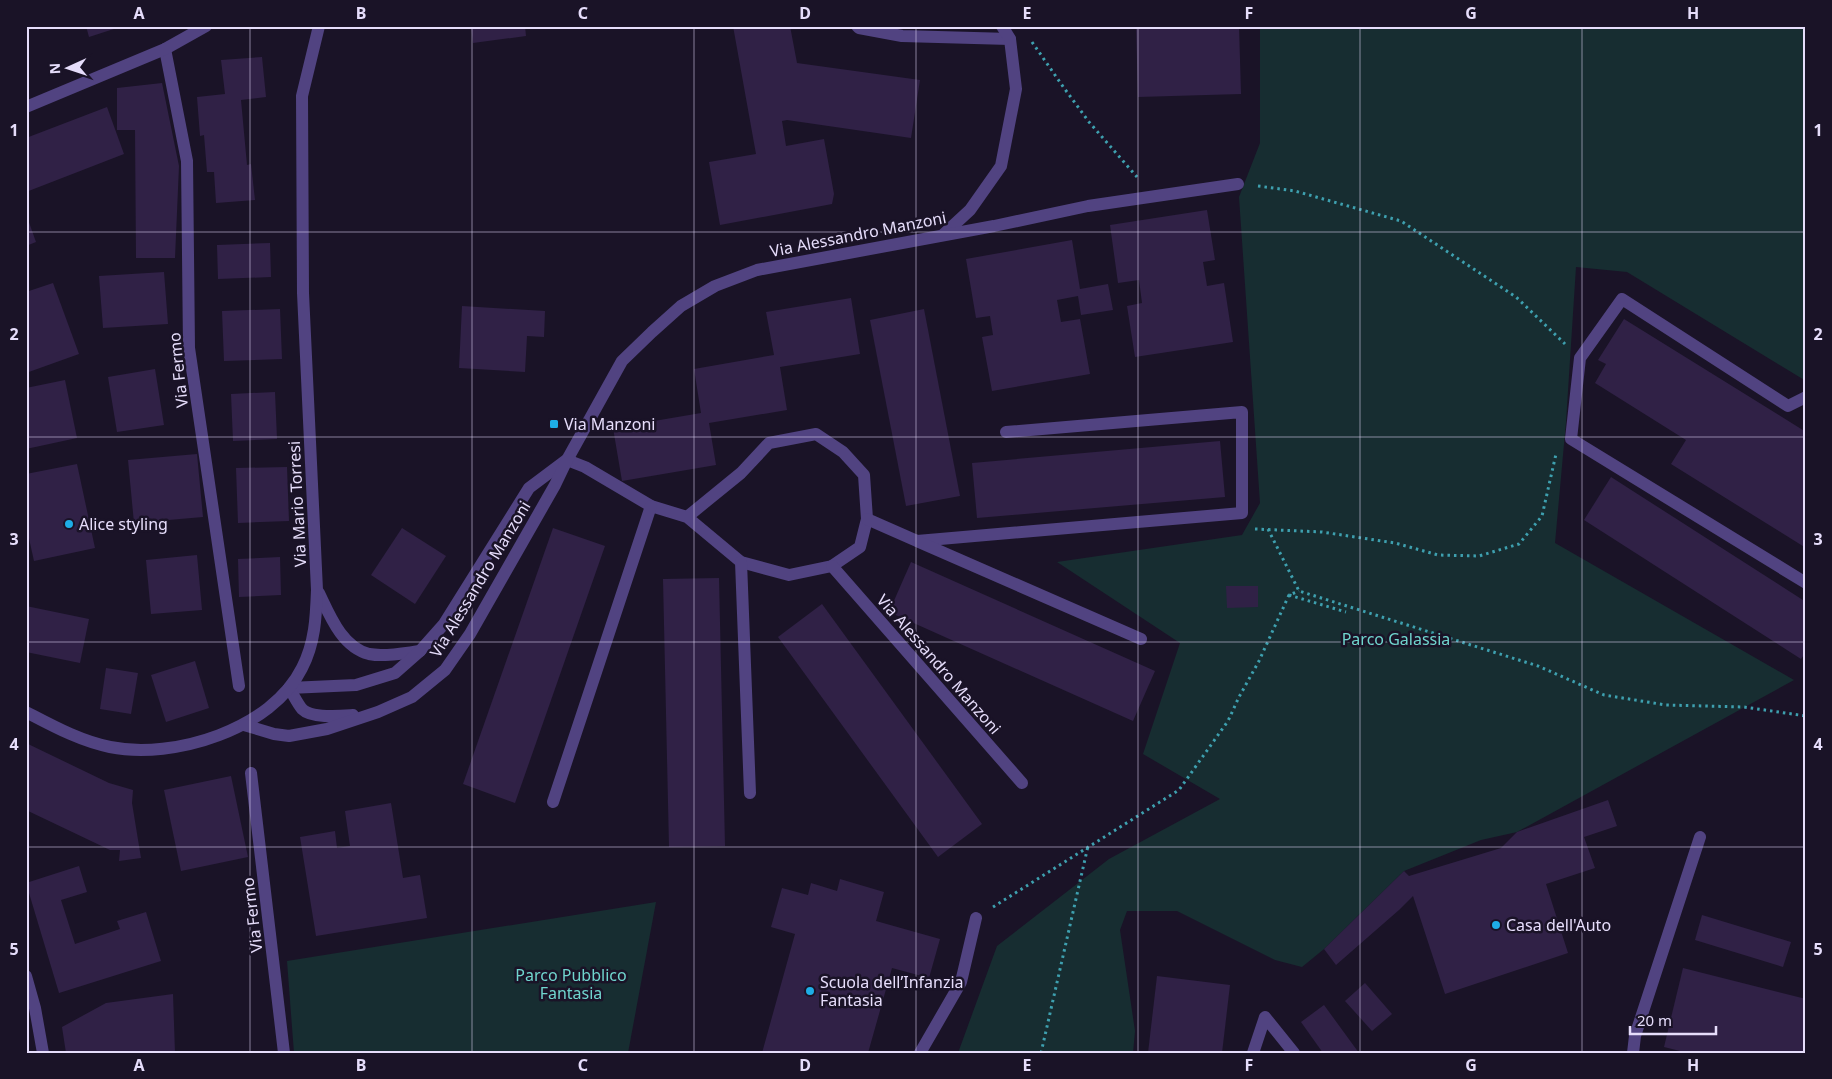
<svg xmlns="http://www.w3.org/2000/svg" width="1832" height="1079" font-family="'Noto Sans',sans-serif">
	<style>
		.green { fill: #172d31 }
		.building { fill: #302146 }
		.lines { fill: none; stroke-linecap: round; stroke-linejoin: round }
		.path { stroke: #3ea0af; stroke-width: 3; stroke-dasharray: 2.5 4; stroke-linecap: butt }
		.minor { stroke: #514381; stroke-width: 12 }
		.grid { fill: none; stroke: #e6ddfb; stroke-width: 1; stroke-opacity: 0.55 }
		.poi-dot { fill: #1eade6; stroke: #1a1327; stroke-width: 2 }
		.labels { text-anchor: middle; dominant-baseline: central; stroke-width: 5; stroke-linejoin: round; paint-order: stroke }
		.street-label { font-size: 16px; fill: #e6ddfb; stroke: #1a1327 }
		.poi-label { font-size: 16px; fill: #e6ddfb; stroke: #1a1327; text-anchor: start }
		.park-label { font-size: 16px; fill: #70d5ce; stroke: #1a1327 }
		.neatline { fill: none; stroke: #e6ddfb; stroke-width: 2 }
		.grid-label { font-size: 16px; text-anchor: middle; font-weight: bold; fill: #e6ddfb }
	</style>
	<rect width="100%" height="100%" fill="#1a1327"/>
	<g class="green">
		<polygon points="1260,26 1806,26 1806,381 1627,272 1576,267 1566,422 1555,543 1794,680 1517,832 1481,840 1404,871 1324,949 1302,967 1275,960 1177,911 1127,911 1120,930 1135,1031 1133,1053 958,1053 997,946 1109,859 1220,799 1143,754 1180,643 1057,562 1242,535 1260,503 1239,197 1260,143"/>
		<polygon points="656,902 628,1053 294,1053 287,961"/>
	</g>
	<g class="building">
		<polygon points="86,26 120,26 120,27 89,37"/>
		<polygon points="471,26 525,26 526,36 473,43"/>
		<polygon points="733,26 790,26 797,63 920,80 911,138 787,120 782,121 786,146 824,139 834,194 832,204 720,225 709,162 756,154"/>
		<polygon points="1136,26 1239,26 1241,94 1138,97"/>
		<polygon points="262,57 266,97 241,100 247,165 251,164 255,200 216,203 214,172 207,172 204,135 200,136 197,97 225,94 221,60"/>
		<polygon points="162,83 179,166 175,258 136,258 135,130 117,130 117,88"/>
		<polygon points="107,107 124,154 26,192 26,138"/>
		<polygon points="1207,210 1215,260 1203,262 1207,286 1224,283 1233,342 1135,357 1127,306 1142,303 1139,280 1118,283 1110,225"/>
		<polygon points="26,214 36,242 26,246"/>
		<polygon points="1072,240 1080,289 1108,284 1113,310 1081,315 1078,296 1057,300 1061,322 1080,319 1090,374 992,391 982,337 993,335 990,316 976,318 966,259"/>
		<polygon points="270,243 271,277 218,279 217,245"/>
		<polygon points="164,272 168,324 103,328 99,276"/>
		<polygon points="53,283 79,354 26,373 26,292"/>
		<polygon points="851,298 860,354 780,367 787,410 709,423 716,465 622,481 613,428 701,413 694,369 774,355 766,312"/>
		<polygon points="462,306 545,311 544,337 527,336 525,372 459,368"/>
		<polygon points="280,309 282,359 224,361 222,311"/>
		<polygon points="924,309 960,496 906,506 870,320"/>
		<polygon points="1624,319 1806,432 1806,548 1671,464 1686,440 1595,383 1606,364 1598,360"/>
		<polygon points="155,369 164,425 117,432 108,377"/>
		<polygon points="65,380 77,438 26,449 26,388"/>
		<polygon points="275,392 277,439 233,441 231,394"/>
		<polygon points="1220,441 1225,497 977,518 972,463"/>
		<polygon points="197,454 203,517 134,523 128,460"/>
		<polygon points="77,464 95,548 34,561 26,525 26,474"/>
		<polygon points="287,467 289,521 238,523 236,468"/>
		<polygon points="1611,477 1806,602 1806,652 1801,659 1584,520"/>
		<polygon points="402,528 446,556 415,604 371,575"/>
		<polygon points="553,528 605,546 515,803 463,784"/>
		<polygon points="197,555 202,610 151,614 146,560"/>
		<polygon points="280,557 281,595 239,597 238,559"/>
		<polygon points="911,562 1155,671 1133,721 889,612"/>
		<polygon points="719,578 725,846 669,847 663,579"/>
		<polygon points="1226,586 1258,586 1258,607 1227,608"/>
		<polygon points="822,604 982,824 938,857 778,637"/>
		<polygon points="26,606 89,619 80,663 26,652"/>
		<polygon points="195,661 209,708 166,722 151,675"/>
		<polygon points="106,668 138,673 131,714 100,709"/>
		<polygon points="26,743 109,783 133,790 132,803 141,858 119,861 120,850 110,850 26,810"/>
		<polygon points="231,776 248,857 181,871 164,790"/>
		<polygon points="1608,800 1617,826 1584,837 1595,868 1546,884 1568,953 1445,994 1413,896 1399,910 1336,965 1324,949 1404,871 1409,876 1501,848 1517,832"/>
		<polygon points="391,803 403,878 420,875 427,918 316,936 300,837 335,831 337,848 350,846 345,811"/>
		<polygon points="79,866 87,892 61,900 75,944 120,929 117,921 146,912 161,961 59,993 26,883"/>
		<polygon points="840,879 884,892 876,921 940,939 929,978 892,968 868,1053 762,1053 795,934 771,927 782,888 808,895 811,883 837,891"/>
		<polygon points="1702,915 1791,942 1783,967 1695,940"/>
		<polygon points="1683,968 1806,999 1806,1053 1688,1053 1664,1047"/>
		<polygon points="1157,976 1230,985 1222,1053 1148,1053"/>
		<polygon points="1365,983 1392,1014 1372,1031 1345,1001"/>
		<polygon points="173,994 175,1053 66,1053 62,1027 106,1003"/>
		<polygon points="1324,1005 1359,1053 1323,1053 1301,1022"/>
	</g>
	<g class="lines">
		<g class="path">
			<polyline points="1032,42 1064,88 1089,122 1137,177"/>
			<polyline points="1258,186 1295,191 1401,221 1516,297 1565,344"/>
			<polyline points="1255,529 1322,532 1395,543 1438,555 1479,556 1519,544 1542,516 1556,454"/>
			<polyline points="1268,529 1299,591 1538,666 1604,695 1666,705 1744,707 1806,716"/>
			<polyline points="1289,595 1346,612"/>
			<polyline points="993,907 1179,790 1228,721 1239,697 1259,661 1289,595 1299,591"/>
			<polyline points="1041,1053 1088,846"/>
		</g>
		<g class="minor">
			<polyline points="857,26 859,28 902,36 1010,39"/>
			<polyline points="165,49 187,161 189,348 239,686"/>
			<polyline points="26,107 165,49 206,26"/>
			<polyline points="944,234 970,210 1001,166 1016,89 1010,39 1002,26"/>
			<polyline points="1806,397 1788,406 1622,299 1580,358 1571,439 1806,583"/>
			<polyline points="567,460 585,467 651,506 687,517 741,562 789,575 832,566 860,547 867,519 864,475 843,452 816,434 769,443 741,473 687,517"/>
			<polyline points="867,519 917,541 1242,513 1242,412 1006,432"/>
			<polyline points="919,542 1141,639"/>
			<polyline points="741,562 750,793"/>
			<polyline points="832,566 1022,783"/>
			<path d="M319 593C330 616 342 647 369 654 385 657 404 653 420 651"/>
			<polyline points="289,688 356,685 395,673 420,651 444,624 529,488 565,461"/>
			<path d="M289 688C293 694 297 703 302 709 312 719 340 716 353 715"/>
			<path d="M26 712C53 726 80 741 110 747 174 760 272 729 302 668 315 643 316 617 317 590L303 293 302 96 319 26"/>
			<polyline points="244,725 274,734 289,736 327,729 378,712 412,697 445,670 470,634 555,485 567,460 622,361 652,332 681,306 715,286 757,270 994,226 1088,206 1238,184"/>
			<polyline points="251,773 284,1053"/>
			<polyline points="553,802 651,506"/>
			<polyline points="26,976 35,1008 43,1053"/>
			<polyline points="920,1053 961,982 976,918"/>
			<polyline points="1253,1053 1265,1017 1294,1053"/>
			<polyline points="1633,1053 1635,1036 1700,837"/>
		</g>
	</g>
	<path class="grid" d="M250 26V1053M472 26V1053M694 26V1053M916 26V1053M1138 26V1053M1360 26V1053M1582 26V1053M26 232H1806M26 437H1806M26 642H1806M26 847H1806"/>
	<g class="poi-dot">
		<rect x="549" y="419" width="10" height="10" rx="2.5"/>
		<circle cx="69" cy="524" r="5"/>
		<circle cx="1496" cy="925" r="5"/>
		<circle cx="810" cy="991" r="5"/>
	</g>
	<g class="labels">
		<g class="street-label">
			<text transform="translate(858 234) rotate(-11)">Via Alessandro Manzoni</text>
			<text transform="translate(178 370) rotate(-96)">Via Fermo</text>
			<text transform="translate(297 504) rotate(-93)">Via Mario Torresi</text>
			<text transform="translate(480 579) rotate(-59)">Via Alessandro Manzoni</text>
			<text transform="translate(939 664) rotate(49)">Via Alessandro Manzoni</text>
			<text transform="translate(252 915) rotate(-97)">Via Fermo</text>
		</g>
		<g class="poi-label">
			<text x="564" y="424">Via Manzoni</text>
			<text x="79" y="524">Alice styling</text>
			<text x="1506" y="925">Casa dell'Auto</text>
			<text x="820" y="982">Scuola dell’Infanzia<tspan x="820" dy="18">Fantasia</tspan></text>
		</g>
		<g class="park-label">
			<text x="1396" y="639">Parco Galassia</text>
			<text x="571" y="975">Parco Pubblico<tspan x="571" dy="18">Fantasia</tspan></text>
		</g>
	</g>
	<rect width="1832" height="1079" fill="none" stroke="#1a1327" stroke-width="55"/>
	<g transform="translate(68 68) rotate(267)" stroke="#1a1327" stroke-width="4" paint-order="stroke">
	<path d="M0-4L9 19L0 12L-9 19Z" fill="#e6ddfb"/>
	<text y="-8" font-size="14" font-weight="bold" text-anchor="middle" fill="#e6ddfb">N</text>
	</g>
	<path d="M1630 1026v8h86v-8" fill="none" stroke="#e6ddfb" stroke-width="2.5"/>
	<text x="1637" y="1026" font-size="15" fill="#e6ddfb" stroke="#1a1327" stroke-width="4" paint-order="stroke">20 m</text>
	<rect x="28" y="28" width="1776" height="1024" class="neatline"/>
	<g class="grid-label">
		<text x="139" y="19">A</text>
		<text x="361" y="19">B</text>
		<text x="583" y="19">C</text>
		<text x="805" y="19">D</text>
		<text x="1027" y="19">E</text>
		<text x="1249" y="19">F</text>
		<text x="1471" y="19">G</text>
		<text x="1693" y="19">H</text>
		<text x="14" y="136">1</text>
		<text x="1818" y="136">1</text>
		<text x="14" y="340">2</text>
		<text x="1818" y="340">2</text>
		<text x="14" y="545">3</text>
		<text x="1818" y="545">3</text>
		<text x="14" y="750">4</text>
		<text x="1818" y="750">4</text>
		<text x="14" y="955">5</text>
		<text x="1818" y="955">5</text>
		<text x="139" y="1071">A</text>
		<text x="361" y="1071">B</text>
		<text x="583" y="1071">C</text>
		<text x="805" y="1071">D</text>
		<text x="1027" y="1071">E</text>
		<text x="1249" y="1071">F</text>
		<text x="1471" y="1071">G</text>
		<text x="1693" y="1071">H</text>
	</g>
</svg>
